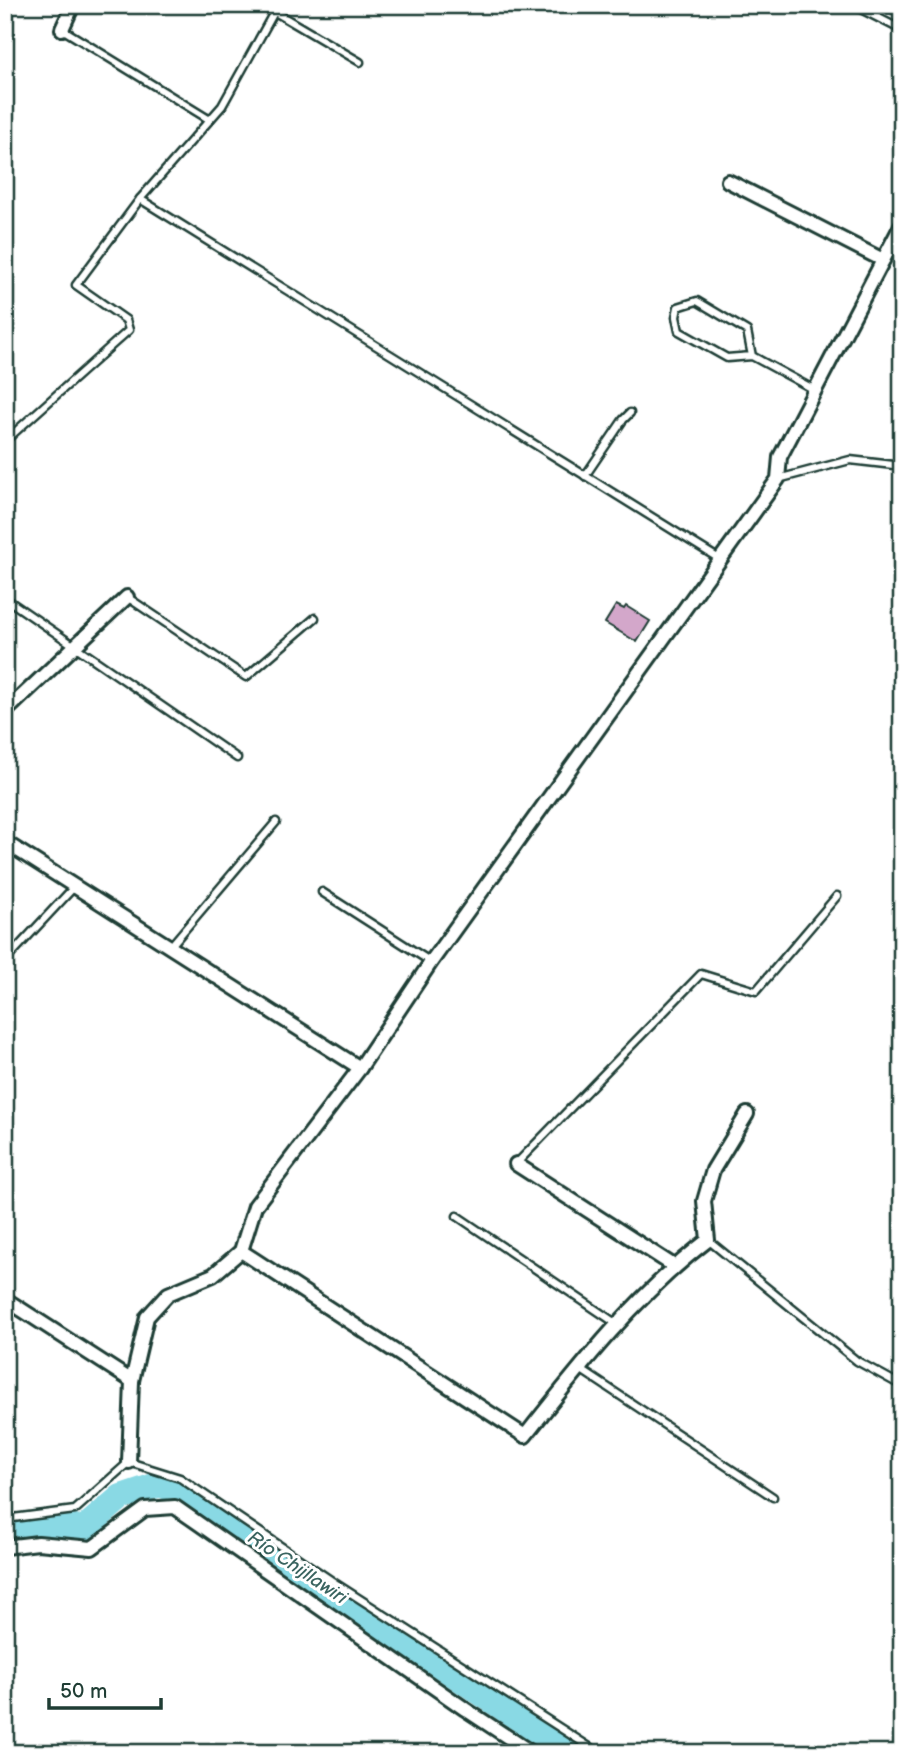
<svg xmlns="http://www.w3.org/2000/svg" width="907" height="1758" font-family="'Balsamiq Sans',sans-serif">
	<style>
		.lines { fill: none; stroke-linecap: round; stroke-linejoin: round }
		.river { stroke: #89d9e4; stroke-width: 26 }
		.building { fill: #d3a7ca; stroke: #1f3d34; stroke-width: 2 }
		.lane-casing { stroke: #1f3d34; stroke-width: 11 }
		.street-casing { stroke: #1f3d34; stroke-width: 18 }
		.lane { stroke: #fff; stroke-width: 6 }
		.street { stroke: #fff; stroke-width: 12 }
		.labels { text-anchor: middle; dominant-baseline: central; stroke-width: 6; stroke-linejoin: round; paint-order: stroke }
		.water-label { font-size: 19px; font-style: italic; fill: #3a6460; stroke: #fff }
	</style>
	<rect width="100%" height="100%" fill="#fff"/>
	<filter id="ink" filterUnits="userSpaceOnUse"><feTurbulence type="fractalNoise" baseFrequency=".0143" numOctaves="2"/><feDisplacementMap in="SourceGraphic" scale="14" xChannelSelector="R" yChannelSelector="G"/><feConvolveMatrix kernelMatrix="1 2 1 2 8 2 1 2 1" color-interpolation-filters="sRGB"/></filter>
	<g filter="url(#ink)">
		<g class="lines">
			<polyline class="river" points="5,1529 85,1528 121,1497 160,1484 190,1496 570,1753"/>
		</g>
		<polygon class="building" points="616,605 624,609 626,606 650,621 637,642 605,623"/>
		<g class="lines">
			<g class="lane-casing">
				<g id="lane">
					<polyline points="263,5 360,62"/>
					<polyline points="853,5 902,30"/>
					<polyline points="62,29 210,120"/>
					<polyline points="140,199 721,560"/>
					<polyline points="752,356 727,358 679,331 676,317 678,307 697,301 747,331 752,356 815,390"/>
					<polyline points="5,441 129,330 126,320 76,285 140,199 222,106 278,5"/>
					<polyline points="585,476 623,420 630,413"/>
					<polyline points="778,479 850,460 902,466"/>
					<polyline points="127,597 246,677 315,618"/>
					<polyline points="5,598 237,758"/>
					<polyline points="322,892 431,962"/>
					<polyline points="170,947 276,822"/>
					<polyline points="5,961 75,886"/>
					<polyline points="516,1164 701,974 756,991 837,896"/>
					<polyline points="457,1216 617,1324"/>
					<polyline points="708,1240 857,1361 897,1383 902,1376"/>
					<polyline points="580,1369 773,1497"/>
					<polyline points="5,1519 75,1510 129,1462 180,1478 335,1583 599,1753"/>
				</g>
			</g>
			<g class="street-casing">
				<g id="street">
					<polyline points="62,29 73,5"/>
					<polyline points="728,181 883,260"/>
					<polyline points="5,712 127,597"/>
					<polyline points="5,842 360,1068"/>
					<polyline points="516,1164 674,1266"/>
					<path d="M241 1251 525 1436C580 1366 637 1294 708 1240L704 1201 713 1170 747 1114"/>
					<polyline points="5,1299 132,1381"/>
					<polyline points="129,1462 132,1381 147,1317 168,1294 213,1275 241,1251 255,1206 360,1068 431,962 778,479 780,457 902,224"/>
					<polyline points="5,1547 38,1543 92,1548 145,1509 175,1507 465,1709 532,1753"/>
				</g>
			</g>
			<use href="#lane" class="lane"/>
			<use href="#street" class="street"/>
		</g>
	</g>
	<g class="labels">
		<g class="water-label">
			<text transform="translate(297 1568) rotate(34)">Río Chijllawiri</text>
		</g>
	</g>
	<rect width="907" height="1758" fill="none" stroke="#fff" stroke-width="28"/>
	<rect x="14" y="14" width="879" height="1730" fill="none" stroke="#1f3d34" stroke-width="2.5" filter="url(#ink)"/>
	<path d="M49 1698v10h112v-10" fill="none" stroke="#1f3d34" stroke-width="3.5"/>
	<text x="60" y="1698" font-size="21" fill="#1f3d34" stroke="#ffffff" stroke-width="5" paint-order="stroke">50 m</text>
</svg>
